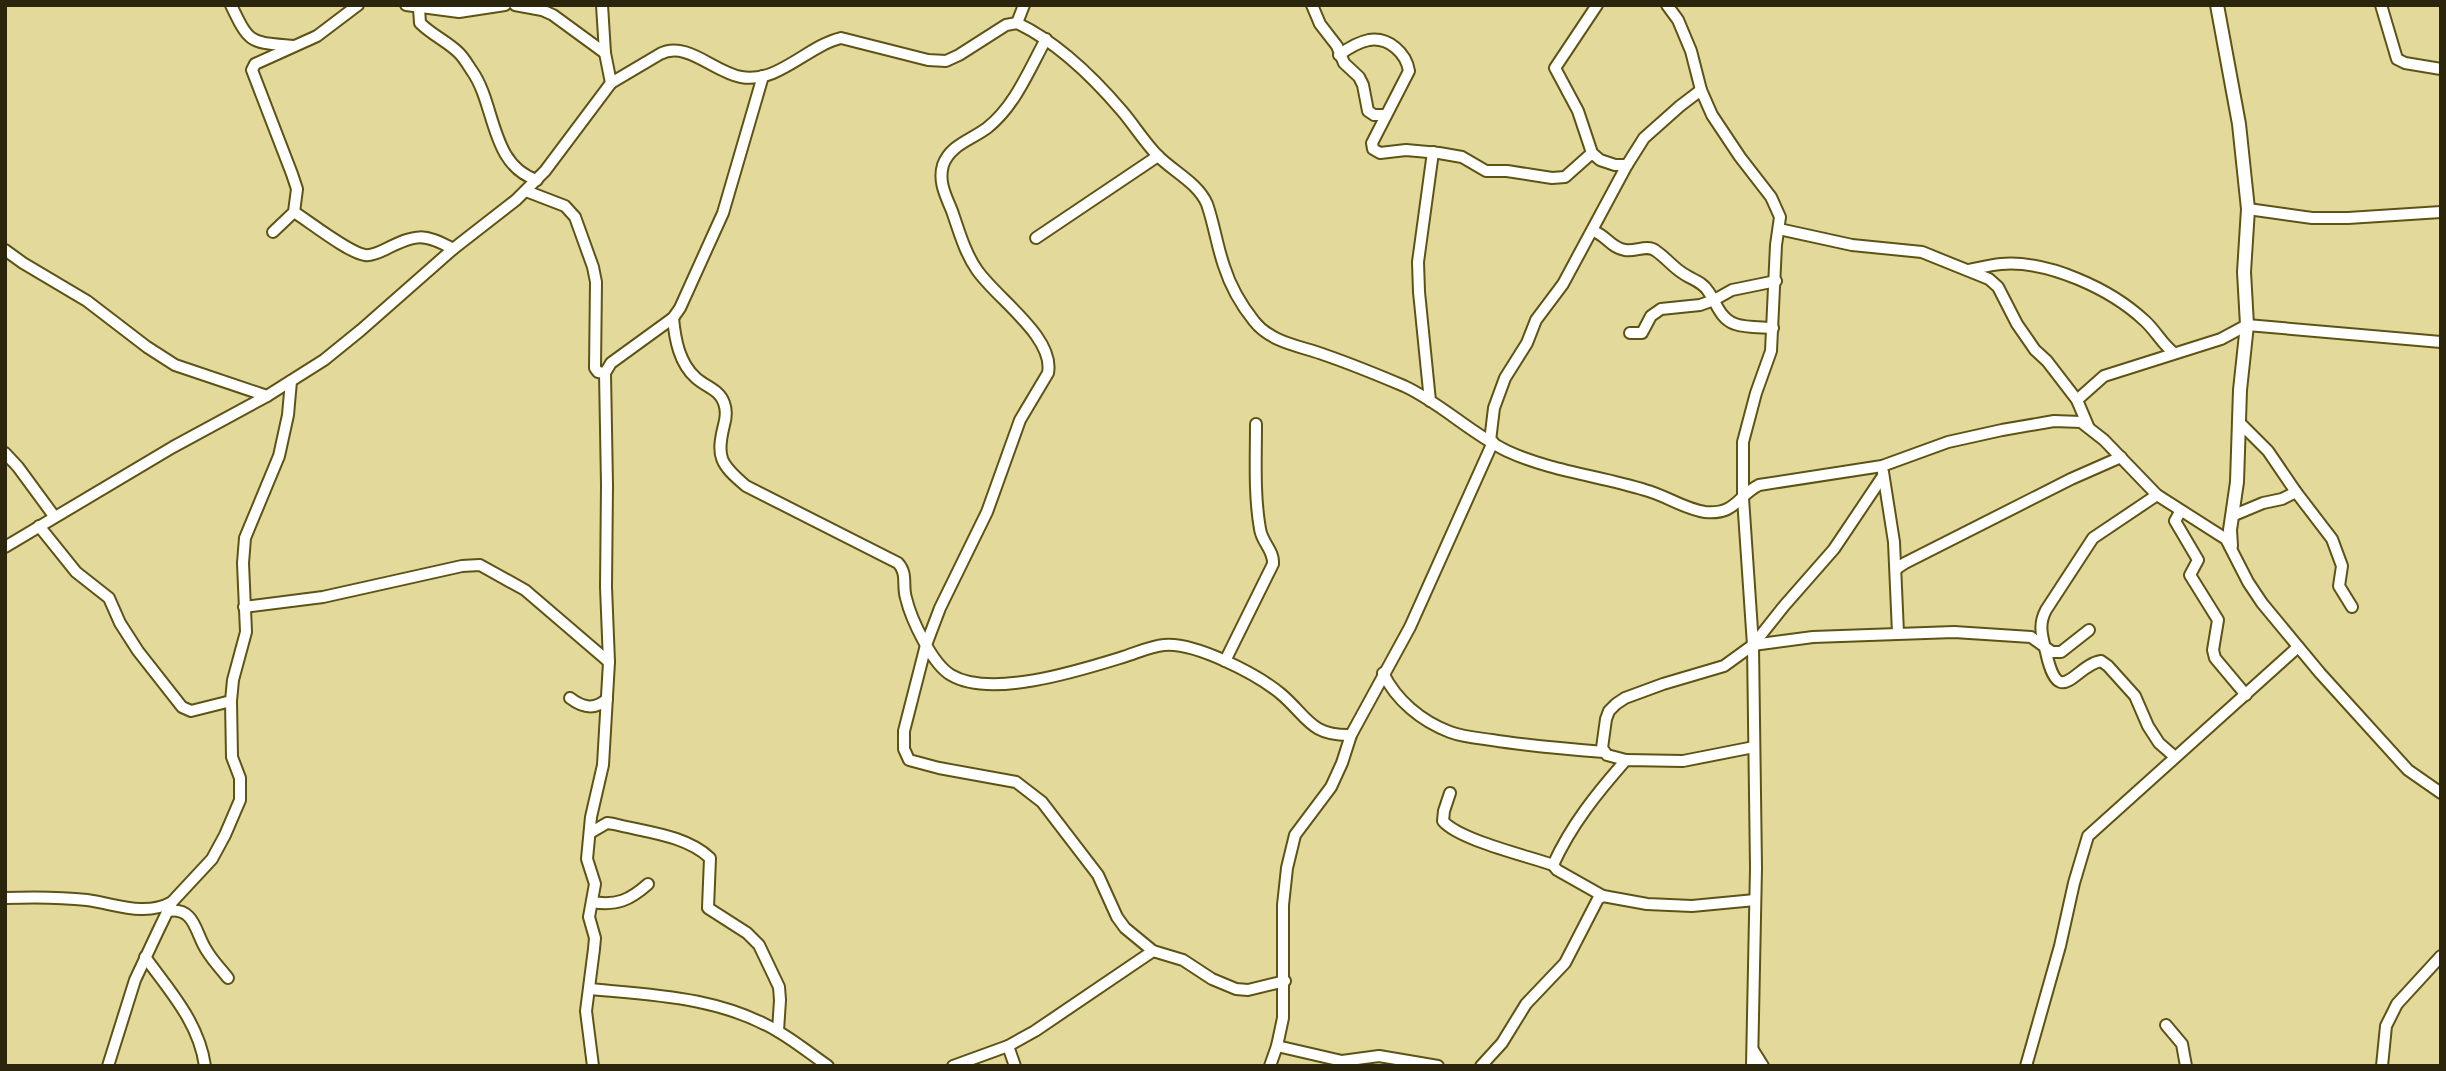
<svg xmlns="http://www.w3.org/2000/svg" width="2446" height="1071" font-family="Manrope,sans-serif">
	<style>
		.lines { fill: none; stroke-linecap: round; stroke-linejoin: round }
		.minor-casing { stroke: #5d5314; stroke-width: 14 }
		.tertiary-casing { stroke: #5d5314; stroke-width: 16 }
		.minor { stroke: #fff; stroke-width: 10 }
		.tertiary { stroke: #fff; stroke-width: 12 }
	</style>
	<rect width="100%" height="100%" fill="#e3d99a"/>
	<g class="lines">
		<g class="minor-casing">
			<g id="minor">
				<path d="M231 5C250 45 250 42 294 46"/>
				<polyline points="406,5 459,12 505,5"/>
				<polyline points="515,5 542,10 553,15 605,53"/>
				<polyline points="602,5 605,53 611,83"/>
				<polyline points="1312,5 1320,24 1337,46 1344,63 1359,77 1363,85 1368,111 1374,115 1386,115"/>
				<polyline points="1597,5 1555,68 1578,111 1592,153 1600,160 1615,165 1627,165"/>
				<polyline points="1667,5 1678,20 1691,51 1701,90 1712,115 1740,157 1771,197 1780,217 1776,245 1771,351 1756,393 1743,442 1743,498 1753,645 1756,868 1752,1066"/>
				<polyline points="2381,5 2397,59 2405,63 2441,69"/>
				<path d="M419 8 420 23C432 35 448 42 459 53 464 58 468 65 472 71 496 105 490 165 537 180"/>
				<polyline points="1017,23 1024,5"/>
				<path d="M1046 39C1029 70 1015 106 987 128 971 140 950 145 943 165 938 182 946 196 952 211 959 231 965 253 977 270 996 298 1055 337 1048 373L1020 420 987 512 940 608 926 645 904 731V749L909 760 939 768 1016 782 1042 802 1098 875 1117 917 1125 928 1153 951 1183 960 1212 979 1236 989 1248 990 1285 981"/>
				<path d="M1339 55C1347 49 1359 42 1369 40 1389 37 1406 53 1409 71L1372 143 1373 149 1380 153 1406 150 1439 153 1462 157 1486 171H1507L1552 178 1565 177 1592 153"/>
				<polyline points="526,191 565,206 575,217 593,267 596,282 595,368 598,372 605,373"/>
				<polyline points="2248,209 2312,218 2348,218 2441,212"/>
				<path d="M294 212C310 222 349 253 365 255 372 256 380 252 386 249 416 234 424 233 453 249"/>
				<polyline points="1779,229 1852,245 1922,252 1989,279 1998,287 2017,324 2035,350 2047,361 2077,400 2088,426"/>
				<path d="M1593 231C1606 235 1611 248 1625 250 1636 252 1647 244 1656 251 1665 257 1672 266 1681 272 1690 279 1702 281 1708 291 1716 302 1720 319 1735 324 1746 328 1762 327 1773 328"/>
				<polyline points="273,232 294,212 297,189 292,174 252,70 255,64 317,36 358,5"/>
				<polyline points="1036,238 1158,156"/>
				<polyline points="5,250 23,263 87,301 147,347 175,365 267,396"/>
				<path d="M1969 270C1979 268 1990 265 2001 264 2048 260 2111 289 2145 321 2156 331 2162 344 2174 353"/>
				<path d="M673 318C675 339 679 363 696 378 706 387 720 390 724 403 727 411 726 418 724 425 716 457 720 464 746 486L898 563C908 574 902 585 906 598 911 619 932 664 951 675 991 699 1081 670 1123 657 1136 653 1151 646 1164 645 1195 642 1257 674 1281 694 1308 717 1310 736 1351 735"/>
				<polyline points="1630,333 1642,333 1651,316 1661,309 1700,305 1714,300 1732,290 1776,281"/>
				<polyline points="2077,400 2104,376 2221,339 2247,325 2441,342"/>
				<polyline points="1430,401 1419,292 1418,262 1433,152"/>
				<polyline points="2240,423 2268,451 2296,492 2332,539 2342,566 2339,586 2352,607"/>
				<polyline points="1490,441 1494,408 1505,378 1527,343 1536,320 1563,284 1627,165 1644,138 1680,106 1701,90"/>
				<polyline points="5,453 18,467 54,516"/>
				<polyline points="1883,472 1894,542 1898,633"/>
				<path d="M2157 495 2093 538 2046 610C2038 625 2042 636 2046 652 2059 712 2075 665 2101 661L2108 666 2135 696 2148 726 2159 743 2175 757"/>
				<polyline points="2180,512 2175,521 2198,560 2190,575 2218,620 2213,650 2215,658 2246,695"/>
				<polyline points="2232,516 2263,503 2282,499 2296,492"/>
				<polyline points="39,526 76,572 109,598 120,623 138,651 182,707 191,711 231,701"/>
				<path d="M5 547 173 447 267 396 324 360 361 330 453 249 516 200 545 171 611 83 660 54C686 40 714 72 741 77 778 84 807 46 841 38L928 60 946 61 959 55 1006 25 1017 23C1057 42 1093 77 1122 111 1134 125 1145 143 1158 156 1174 172 1198 183 1207 204 1214 224 1217 246 1224 266 1230 285 1242 306 1254 321 1271 343 1301 346 1325 355 1351 364 1378 375 1404 386 1441 403 1470 433 1507 451 1550 471 1600 476 1645 490 1665 495 1684 509 1705 512 1736 515 1737 496 1759 485L1882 466 1948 442 2002 430 2054 421 2081 422 2104 440 2157 495 2226 539 2248 582 2262 603 2320 673 2408 770 2441 793"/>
				<polyline points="1896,569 1905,563 2071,479 2121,457"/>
				<polyline points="244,607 323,597 462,566 480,565 525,590 609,662"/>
				<polyline points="1753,645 1813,637 1954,632 2031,637 2052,652 2061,652 2089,630"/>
				<path d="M1225 661 1273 564C1274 550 1262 543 1260 529 1254 495 1256 459 1256 424"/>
				<path d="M1383 673C1396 700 1421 721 1450 732 1463 737 1478 738 1492 740 1529 746 1566 749 1604 752"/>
				<path d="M570 698C583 708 595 710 607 699"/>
				<polyline points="1626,760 1607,755 1602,748 1606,719 1609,711 1616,704 1625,698 1663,684 1724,666 1753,645 1784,606 1834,549 1883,476"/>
				<path d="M1450 793 1444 811 1443 821C1459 840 1528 856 1553 865"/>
				<path d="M590 833 607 823 614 824C645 832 686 835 710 858L708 908 747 933 759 945 779 987 780 1000 778 1031"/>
				<path d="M1603 896 1557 870 1553 865C1571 825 1597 793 1626 760L1683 761 1754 747"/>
				<path d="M5 898C33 897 60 897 87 900 116 904 145 917 172 902"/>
				<path d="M592 902C617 906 630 900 648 884"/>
				<path d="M168 911C196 907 195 934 207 951 213 961 221 969 228 978"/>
				<path d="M145 957C170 991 199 1023 205 1066"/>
				<path d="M589 989C654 995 721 997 779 1032 796 1042 812 1055 828 1066"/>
				<polyline points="2166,1025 2182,1044 2186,1066"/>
				<polyline points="1008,1046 1015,1066"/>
				<polyline points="1277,1046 1342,1061 1379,1056 1438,1066"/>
				<polyline points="1753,1050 1763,1066"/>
				<polyline points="108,1066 135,980 158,931 172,902 212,859 225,835 240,800 240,778 232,757 231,701 233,680 246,632 243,563 245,538 279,456 288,415 291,381"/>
				<polyline points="593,1066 586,1011 594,949 595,938 589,917 595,884 587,859 591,817 603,765 609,662 606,587 607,485 605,373 611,363 673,318 680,308 723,213 763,76"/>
				<polyline points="953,1066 1008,1046 1035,1031 1153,951"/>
				<polyline points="1270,1066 1277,1046 1283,1018 1283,905 1287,868 1295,835 1331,787 1342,763 1351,735 1410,627 1493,442"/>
				<polyline points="1481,1066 1502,1043 1526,1004 1565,963 1598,899 1603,896 1647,904 1692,906 1755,900"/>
				<polyline points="2026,1066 2060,946 2074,883 2088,836 2298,647"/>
				<polyline points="2382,1066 2386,1026 2397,1004 2441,956"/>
			</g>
		</g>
		<g class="tertiary-casing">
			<polyline id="tertiary" points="2217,5 2239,124 2248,209 2244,272 2247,325 2240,390 2237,482 2230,530 2231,546"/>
		</g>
		<use href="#minor" class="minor"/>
		<use href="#tertiary" class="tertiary"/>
	</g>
	<rect width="2446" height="1071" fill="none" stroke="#2a250c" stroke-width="14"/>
</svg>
